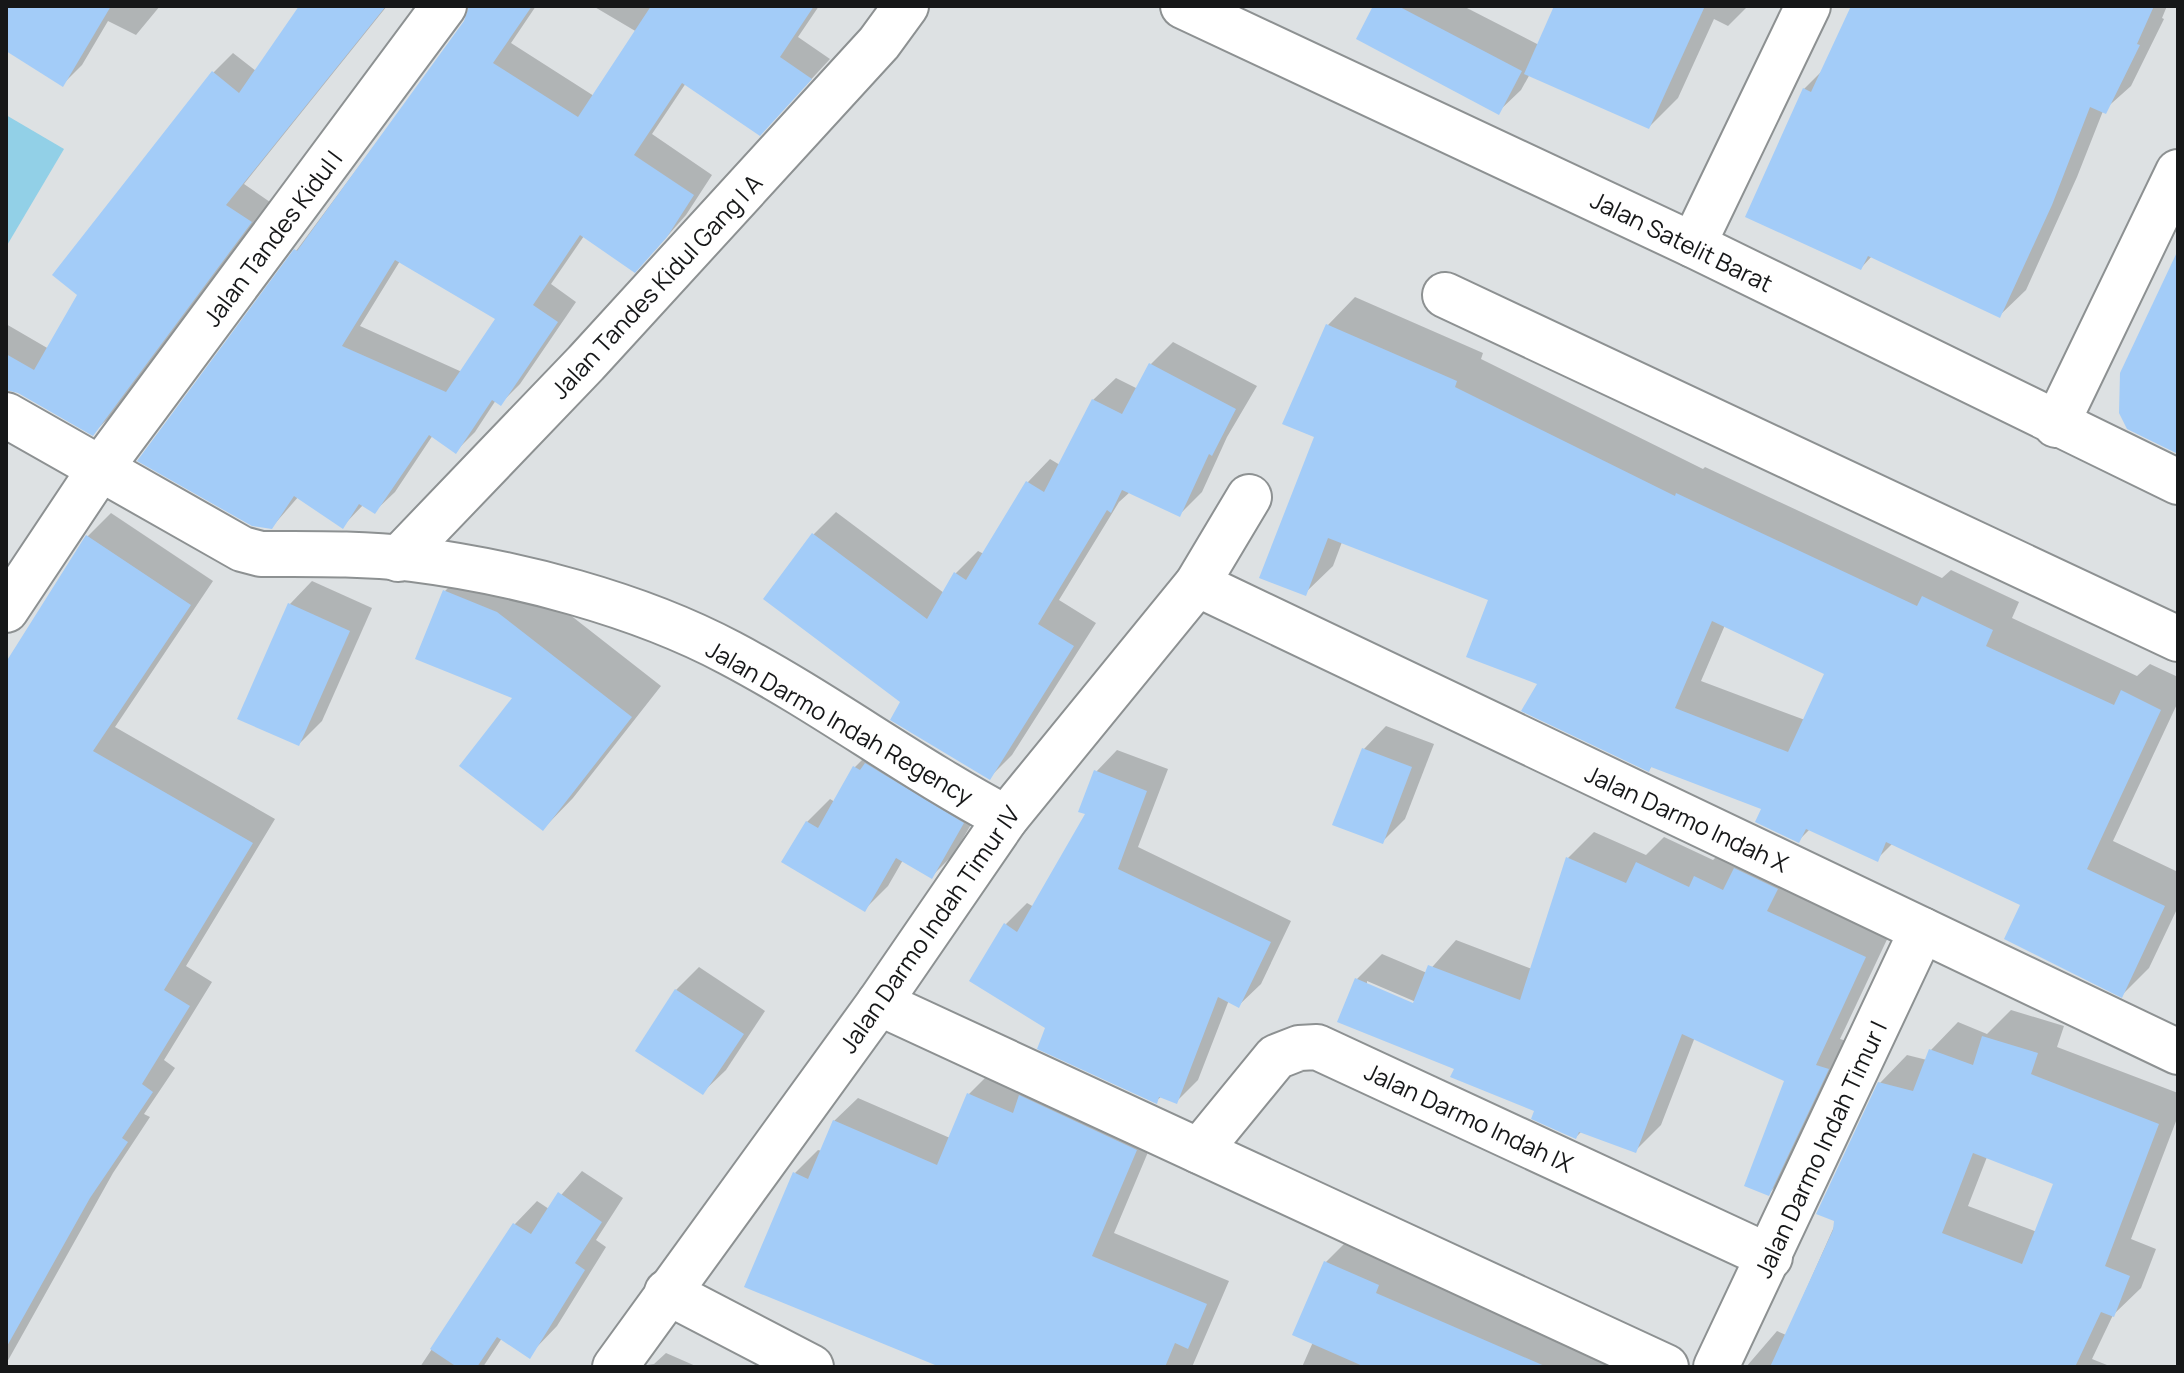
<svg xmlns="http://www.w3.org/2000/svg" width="2184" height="1373" font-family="Manrope,sans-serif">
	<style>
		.green { fill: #92d0e7 }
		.shadow { fill: #0003; fill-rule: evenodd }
		.building { fill: #a3ccf8; fill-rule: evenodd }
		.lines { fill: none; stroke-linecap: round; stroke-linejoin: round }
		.minor-casing { stroke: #8d9192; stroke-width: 48 }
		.minor { stroke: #fff; stroke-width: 44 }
		.labels { text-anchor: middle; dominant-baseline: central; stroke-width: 7; stroke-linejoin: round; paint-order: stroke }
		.street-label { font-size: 24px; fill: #161718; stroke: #fff }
	</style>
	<rect width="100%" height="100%" fill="#dde1e3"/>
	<polygon class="green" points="6,115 64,149 6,247"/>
	<g class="shadow">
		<polygon points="6,6 160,6 136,35 108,21 82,65 63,84 6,49"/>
		<polygon points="301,6 387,6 244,184 270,202 113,414 93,433 19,391 6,388 6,324 49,349 80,294 55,275 214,72 233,53 256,71"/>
		<path d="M470 6H536L511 43 594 96 637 32 593 6H819L798 37 830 59 780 113 686 83 652 134 712 175 686 215 654 251 584 236 551 284 576 302 520 384 501 403 496 400 475 432 456 451 433 435 395 492 375 511 364 504 343 526 299 496 272 527 296 251 466 22ZM400 261 498 318 462 372 360 326Z"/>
		<polygon points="1375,6 1463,6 1539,45 1556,6 1748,6 1728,26 1714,19 1678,98 1649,127 1530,74 1521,90 1498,112"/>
		<polygon points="1853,6 2167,6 2162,18 2164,19 2131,86 2103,111 2077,177 2026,290 2000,315 1872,256 1861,268 1804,89 1823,70"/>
		<path d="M1355 297 1483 353 1481 359 1703 469 1705 467 1942 578 1951 570 2019 602 2012 618 2137 676 2150 664 2178 677V702L2113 841 2178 872V907L2149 968 2122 995 2023 904 1893 843 1877 859 1810 829 1798 841 1764 808 1653 765 1649 770 1540 683 1490 599 1342 542 1333 566 1305 593 1328 325ZM1725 625 1827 673 1805 720 1701 681Z"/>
		<polygon points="1173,342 1257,386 1227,437 1202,492 1179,515 1130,492 1119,502 1059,600 1096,623 1012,755 989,778 903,702 766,599 814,534 836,512 944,593 956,573 978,551 984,554 1028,482 1050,459 1060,465 1093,400 1116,378 1138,389 1150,365"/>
		<polygon points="111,513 213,581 115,727 275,819 186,966 212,982 164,1060 175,1068 144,1114 150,1117 113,1173 6,1364 6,664 88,536"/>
		<polygon points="475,561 528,582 661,686 573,798 543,829 515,697 444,592"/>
		<polygon points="312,581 372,608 322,721 299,744 290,604"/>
		<polygon points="1386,726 1434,744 1405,819 1382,842 1364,749"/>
		<polygon points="877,745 985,800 954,854 931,877 903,860 888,886 865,909 807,822 830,799 835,802 855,767"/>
		<polygon points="1117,750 1168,769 1138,847 1291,921 1261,984 1239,1005 1229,1000 1198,1080 1176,1102 1162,1096 1156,1101 1047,1028 1006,924 1027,903 1034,907 1088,813 1096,772"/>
		<path d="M1594 832 1646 855 1664 837 1713 860 1722 851 1891 931 1840 1039 1853 1043 1794 1168 1768 1194 1786 1080 1695 1037 1661 1125 1635 1151 1582 1131 1576 1137 1537 1110 1456 1068 1356 980 1382 954 1427 973 1456 940 1532 969 1568 858ZM1367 981 1423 1005 1421 1009 1367 986Z"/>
		<polygon points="699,967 765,1011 726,1070 703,1092 676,990"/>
		<path d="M2011 1010 2064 1026 2057 1047 2178 1093V1116L2131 1239 2156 1249 2141 1288 2113 1315 2092 1359 2112 1367H1746L1777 1331 1786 1335 1837 1220 1880 1083 1907 1055 1927 1060 1931 1050 1958 1022 1987 1034ZM1987 1157 2056 1183 2037 1232 1968 1206Z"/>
		<polygon points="992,1071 1159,1126 1114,1233 1229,1281 1192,1367 943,1367 795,1173 818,1150 822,1151 834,1121 858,1098 950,1138 969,1094"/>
		<polygon points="582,1171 623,1198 596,1240 606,1247 557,1326 534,1350 502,1338 483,1367 420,1367 515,1224 537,1201 549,1209"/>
		<polygon points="1349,1239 1401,1262 1398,1269 1630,1367 1302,1367 1313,1342 1325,1263"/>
		<polygon points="666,1353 698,1367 634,1367 654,1364"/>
	</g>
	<g class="building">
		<polygon points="6,6 111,6 63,87 6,51"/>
		<polygon points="299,6 386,6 226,205 252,222 93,436 18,393 6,390 6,354 34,370 77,295 52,275 212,71 239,93"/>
		<path d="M469 6H532L493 63 578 117 651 6H814L780 57 812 79 760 136 682 83 634 155 694 195 667 237 635 273 580 235 533 305 558 322 501 406 492 400 456 454 429 435 375 514 359 504 343 529 294 496 272 529 252 526 137 461 294 249 297 251 464 21ZM395 260 495 319 446 392 342 346Z"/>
		<polygon points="1373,6 1398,6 1522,71 1499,115 1356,39"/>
		<polygon points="1554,6 1705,6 1649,129 1524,74"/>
		<polygon points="1851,6 2154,6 2137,44 2140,45 2106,114 2090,107 2052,205 2000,318 1868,256 1861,270 1745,217 1803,88 1811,92"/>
		<polygon points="2178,250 2178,454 2127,429 2119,413 2120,373"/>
		<path d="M1326 324 1457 381 1455 387 1675 496 1676 493 1917 606 1922 596 1993 630 1986 646 2114 705 2121 690 2161 710 2087 869 2165 906 2122 998 2004 939 2020 905 1886 842 1878 862 1806 829 1799 843 1755 822 1761 809 1651 767 1649 772 1521 711 1537 684 1466 657 1488 600 1328 538 1306 596 1259 578 1314 437 1282 424ZM1712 621 1824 674 1788 752 1675 708Z"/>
		<polygon points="1149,363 1236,409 1212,456 1209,454 1180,517 1122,490 1111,513 1107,510 1038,624 1074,646 990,780 890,720 900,702 763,599 812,533 927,619 954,572 966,580 1026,481 1044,492 1092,399 1122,414"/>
		<polygon points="86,535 191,605 93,751 253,843 164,990 190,1006 142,1084 153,1092 122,1138 128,1142 90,1198 6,1348 6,662"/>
		<polygon points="443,590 497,612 632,717 543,831 459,766 512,698 415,659"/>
		<polygon points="288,603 350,631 299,746 237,719"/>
		<polygon points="1362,748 1412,767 1383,844 1332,825"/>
		<polygon points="865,763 964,823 932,879 896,858 865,912 781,862 806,821 818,828 853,766 860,770"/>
		<polygon points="1094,770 1147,791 1118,869 1271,942 1239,1008 1218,997 1177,1104 1159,1097 1157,1104 1037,1049 1045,1028 969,981 1004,923 1017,932 1085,814 1078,812"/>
		<polygon points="1566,857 1626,883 1636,862 1689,887 1694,876 1723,890 1734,868 1778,889 1767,911 1866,957 1816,1065 1829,1069 1769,1196 1744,1186 1784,1081 1682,1034 1636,1153 1579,1132 1576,1139 1569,1136 1531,1119 1534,1111 1450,1077 1454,1069 1337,1022 1355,978 1413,1003 1428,965 1520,1000"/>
		<polygon points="675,989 744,1034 703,1095 635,1051"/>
		<path d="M1982 1036 2038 1053 2031 1074 2159 1124 2105 1266 2130 1276 2114 1317 2101 1312 2075 1367H1770L1833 1230 1834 1221 1816 1214 1878 1082 1913 1091 1929 1049 1973 1065ZM1973 1153 2053 1184 2022 1264 1942 1233Z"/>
		<polygon points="967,1093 1013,1113 1019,1095 1137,1150 1092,1256 1207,1304 1188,1349 1175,1343 1165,1367 940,1367 744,1287 793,1172 808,1179 833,1120 937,1165"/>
		<polygon points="558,1192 602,1222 575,1263 585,1270 530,1359 497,1337 477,1367 457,1367 430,1349 513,1223 531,1234"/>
		<polygon points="1324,1261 1379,1285 1376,1293 1547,1367 1365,1367 1292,1335"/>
	</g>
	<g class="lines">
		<g class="minor-casing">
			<g id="minor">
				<polyline points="1183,6 1693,245 2178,482"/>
				<polyline points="1693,245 1808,6"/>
				<polyline points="1445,295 2178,639"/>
				<path d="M6 415 242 549 261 554C311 554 362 553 412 559 515 572 638 604 730 653 825 703 911 768 1006 818"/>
				<polyline points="2056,425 2178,172"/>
				<polyline points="398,559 586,363 879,43 906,6"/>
				<polyline points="1197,584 2178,1052"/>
				<polyline points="6,610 100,469 444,6"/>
				<polyline points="879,1003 1666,1367"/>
				<polyline points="1199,1151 1276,1057 1299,1048 1317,1047 1770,1257"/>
				<polyline points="667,1292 811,1367"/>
				<polyline points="615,1367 879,1003 1006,818 1197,584 1249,497"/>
				<polyline points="1716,1367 1922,930"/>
			</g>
		</g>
		<use href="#minor" class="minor"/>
	</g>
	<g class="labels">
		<g class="street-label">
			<text transform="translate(272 238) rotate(-53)">Jalan Tandes Kidul I</text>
			<text transform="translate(1682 241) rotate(26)">Jalan Satelit Barat</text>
			<text transform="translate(656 286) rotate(-47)">Jalan Tandes Kidul Gang I A</text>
			<text transform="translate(840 722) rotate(30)">Jalan Darmo Indah Regency</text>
			<text transform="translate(1687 818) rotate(25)">Jalan Darmo Indah X</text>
			<text transform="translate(929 929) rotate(-55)">Jalan Darmo Indah Timur IV</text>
			<text transform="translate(1469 1117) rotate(25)">Jalan Darmo Indah IX</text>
			<text transform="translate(1820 1149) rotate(-65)">Jalan Darmo Indah Timur I</text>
		</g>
	</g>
	<rect width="2184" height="1373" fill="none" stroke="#161718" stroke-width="16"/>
</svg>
